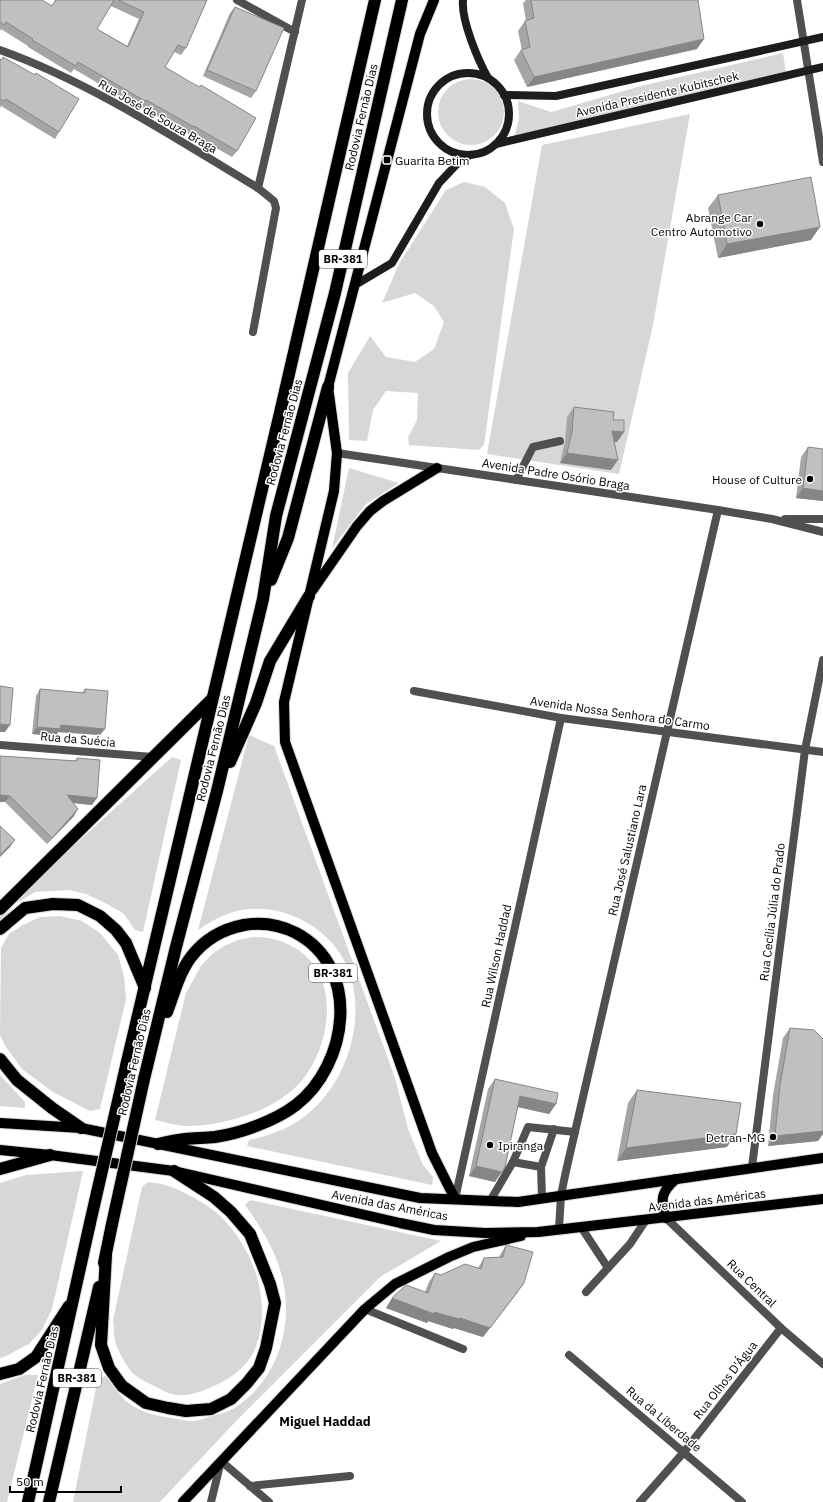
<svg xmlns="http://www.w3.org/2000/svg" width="823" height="1502" font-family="'IBM Plex Sans',sans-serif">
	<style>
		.green { fill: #d7d7d7 }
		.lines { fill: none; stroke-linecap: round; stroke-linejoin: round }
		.primary-casing { stroke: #dbdbdb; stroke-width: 12 }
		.motorway-casing { stroke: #dbdbdb; stroke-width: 14 }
		.service { stroke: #505050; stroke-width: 8 }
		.minor { stroke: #505050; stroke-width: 8 }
		.tertiary { stroke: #505050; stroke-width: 8 }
		.secondary { stroke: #1d1d1d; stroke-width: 8 }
		.primary { stroke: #000; stroke-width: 10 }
		.motorway { stroke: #000; stroke-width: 12 }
		.motorway-bridge-casing { stroke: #dbdbdb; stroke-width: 14; stroke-linecap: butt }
		.motorway-bridge { stroke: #000; stroke-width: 12 }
		.wall { fill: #a5a5a5; fill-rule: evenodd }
		.shaded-wall { fill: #868686 }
		.building { fill: #c0c0c0; stroke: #868686 }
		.poi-dot { fill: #000; stroke: #fff; stroke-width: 1.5 }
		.labels { text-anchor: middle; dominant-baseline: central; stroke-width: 3; stroke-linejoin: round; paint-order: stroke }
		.shield { fill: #fff; stroke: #4c4c4c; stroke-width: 1 }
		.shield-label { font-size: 11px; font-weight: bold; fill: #000 }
		.street-label { font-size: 12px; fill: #000; stroke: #fff }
		.poi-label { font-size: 12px; fill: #000; stroke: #fff; text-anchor: end }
		.neighbourhood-label { font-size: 13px; font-weight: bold; fill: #000; stroke: #fff }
	</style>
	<rect width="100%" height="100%" fill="#fff"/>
	<g class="green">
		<polygon points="783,53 787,80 613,114 514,137 519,119 518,101 551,112 641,86"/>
		<circle cx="471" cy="112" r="33"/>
		<polygon points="690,114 653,325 619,474 487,454 542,145"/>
		<polygon points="464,182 485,187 505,203 514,229 484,445 479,450 409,445 408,437 417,420 418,393 386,391 373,410 367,441 349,440 348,373 370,336 386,357 415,362 434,349 444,322 434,306 415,293 382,303 399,264 446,190"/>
		<polygon points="349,468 399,483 366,504 332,548"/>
		<path d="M249 735 274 746 395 1078 408 1129 423 1165 433 1177 432 1185 247 1146 249 1140C269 1136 288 1129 304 1117 345 1086 365 1026 351 977 337 928 278 897 230 913 218 917 208 923 198 930Z"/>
		<polygon points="172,757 181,760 143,932 135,930 124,914 109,905 86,894 69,890 35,892 15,904 0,921 0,916 20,894"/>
		<polygon points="60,916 82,921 100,933 118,955 124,976 126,999 100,1109 90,1111 53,1092 22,1069 6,1047 0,1035 1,948 9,934 23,925 40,917"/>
		<path d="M253 937C263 937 273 938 283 942 341 964 335 1038 303 1079 279 1110 223 1127 185 1126 175 1125 165 1122 155 1120L186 993 201 966 211 955 224 946 238 940Z"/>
		<polygon points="0,1075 25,1102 25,1108 0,1106"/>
		<polygon points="83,1171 52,1309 42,1330 29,1344 4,1357 0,1358 0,1183 26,1175"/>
		<path d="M148 1182C153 1183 160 1183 165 1185 180 1189 207 1204 218 1214 254 1247 273 1303 255 1349 249 1365 230 1379 216 1385 203 1391 187 1398 172 1394 167 1393 161 1389 156 1387 149 1383 141 1380 135 1375 128 1370 117 1349 115 1341 114 1334 114 1327 113 1320L142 1187Z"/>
		<path d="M250 1200 441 1241 380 1277 238 1419 160 1502H73L98 1378 106 1376C112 1384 119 1395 127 1402 140 1412 156 1416 172 1418 179 1419 186 1421 193 1421 199 1421 205 1418 211 1416 219 1414 229 1412 236 1407 269 1385 285 1349 286 1311 287 1271 268 1236 245 1205Z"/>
		<polygon points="25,1375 38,1375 7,1502 0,1502 0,1384"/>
	</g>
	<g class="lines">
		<g class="primary-casing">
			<g id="primary">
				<polyline points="434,0 420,34 328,387 337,453 334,491 284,702 285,742 432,1153 455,1199"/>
				<polyline points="312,591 357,526 370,511 383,501 437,468"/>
				<polyline points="0,1123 81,1128 420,1198 518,1202 823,1158"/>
				<polyline points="0,1150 50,1155 174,1171 400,1223 434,1230 485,1233 538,1232 823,1199"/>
				<path d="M666 1218C660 1199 661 1192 676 1179"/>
				<polyline points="183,1502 365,1309 395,1284 449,1257 473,1247 521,1236"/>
			</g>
		</g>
		<g class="motorway-casing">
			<g id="motorway">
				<polyline points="271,580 288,538 328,387"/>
				<polyline points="230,762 256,703 270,661 309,596"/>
				<polyline points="0,909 212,699"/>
				<polyline points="0,929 25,908 53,904 78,905 100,916 116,930 126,943 145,988"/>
				<polyline points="0,1059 17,1080 52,1108 81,1128"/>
				<polyline points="126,1066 280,413 375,0"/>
				<polyline points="144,1079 176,947 217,791 263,599 276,516 335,293 402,0"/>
				<path d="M158 1144C167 1142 176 1140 185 1139 195 1138 205 1138 215 1137 241 1133 275 1121 296 1105 348 1065 362 968 296 933 280 925 262 922 244 925 223 929 204 940 191 957 179 973 174 994 167 1012"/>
				<polyline points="0,1169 50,1155"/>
				<polyline points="106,1255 101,1345 109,1368 122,1386 146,1403 168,1408 186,1411 211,1409 231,1399 247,1383 259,1368 266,1348 275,1303 270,1284 250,1234 231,1212 214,1197 174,1171"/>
				<polyline points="104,1263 112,1224"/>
				<polyline points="0,1374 19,1369 36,1357 69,1306"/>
				<polyline points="28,1502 90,1223"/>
				<polyline points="49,1502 99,1287"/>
			</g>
		</g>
		<g class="service">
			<polyline points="516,480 533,447 560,441"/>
			<polyline points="513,1162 528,1127 575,1132"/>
			<polyline points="541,1167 554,1129"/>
			<polyline points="490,1201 513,1162 541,1167 542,1198"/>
			<polyline points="581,1227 608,1268"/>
			<polyline points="586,1292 630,1244 646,1220"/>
			<polyline points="365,1309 463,1349"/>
		</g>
		<g class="minor">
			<polyline points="237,0 295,32"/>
			<polyline points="797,0 823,162"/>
			<path d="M0 50C92 83 175 138 258 188L274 201 276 208 253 332"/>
			<polyline points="258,188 302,0"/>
			<polyline points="414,691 561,718 823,752"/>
			<polyline points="0,745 153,757"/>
			<polyline points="752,1167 805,750 823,660"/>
			<polyline points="455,1199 561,718"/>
			<polyline points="666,1218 781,1328 823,1364"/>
			<polyline points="559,1229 561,1195 566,1171 718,510"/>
			<polyline points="569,1355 742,1502"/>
			<polyline points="250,1486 350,1476"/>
			<polyline points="211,1502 221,1461 269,1502"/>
			<polyline points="640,1502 684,1452 781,1328"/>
		</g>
		<g class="tertiary">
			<polyline points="337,453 718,510 772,519 823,532"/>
			<polyline points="785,519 823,519"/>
		</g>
		<g class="secondary">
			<path d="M463 0C461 20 478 60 488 78"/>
			<circle cx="468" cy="114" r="41"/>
			<polyline points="504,95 556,96 823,37"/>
			<polyline points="496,144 823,67"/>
			<polyline points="355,285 392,263 439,183 457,164 470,155"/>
		</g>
		<use href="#primary" class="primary"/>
		<use href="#motorway" class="motorway"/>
		<g class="motorway-bridge-casing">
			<g id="motorway-bridge">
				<polyline points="90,1223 126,1066"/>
				<polyline points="112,1224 144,1079"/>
			</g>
		</g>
		<use href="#motorway-bridge" class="motorway-bridge"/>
	</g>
	<g class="wall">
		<path d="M0 0 52 6 55 0H207L186 48 181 55 174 52 165 67 237 151 232 157 190 133 189 134 141 107 140 108 74 69 71 73 28 47V46L1 29 0 31ZM111 6 139 19 127 46 97 29Z"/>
		<polygon points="526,0 698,0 697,49 527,87 514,60 521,50 522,50 518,31 525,21 526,21 523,3"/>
		<polygon points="235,7 256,91 251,98 203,76 230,13"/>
		<polygon points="0,59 59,132 55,139 1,106 0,108"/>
		<polygon points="718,195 811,240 718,258 708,208"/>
		<polygon points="574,407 613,420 624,432 617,442 614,442 611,470 560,463 565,442 567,417"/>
		<polygon points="808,447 823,501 796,498 801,457"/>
		<polygon points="40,689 82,693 85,689 100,735 58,732 56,736 32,734 36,696"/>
		<polygon points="0,756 75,761 77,758 92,805 73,803 74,816 47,844 5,802 0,802"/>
		<polygon points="790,1028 823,1039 823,1134 818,1141 768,1146 773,1095 783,1038"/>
		<polygon points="495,1079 556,1104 549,1114 518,1107 495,1182 469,1176 488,1089"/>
		<polygon points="637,1090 727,1147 617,1161 628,1103"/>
		<polygon points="506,1245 518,1292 483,1337 454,1328 453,1329 428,1321 427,1323 386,1308 425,1292 429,1282 435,1273 441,1275 478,1268 484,1258 499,1257 500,1255"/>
	</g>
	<g class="shaded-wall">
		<polygon points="704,39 697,49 527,87 534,77"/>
		<polygon points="820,227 811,240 718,258 727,244"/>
		<polygon points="612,431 624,432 617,442 605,441"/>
		<polygon points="567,453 618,460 611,470 560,463"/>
		<polygon points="803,488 823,491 823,501 796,498"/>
		<polygon points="0,724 10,725 5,732 0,732"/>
		<polygon points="61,725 105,729 100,735 58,732 56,736 32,734 37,727"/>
		<polygon points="0,795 10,796 5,802 0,802"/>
		<polygon points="67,795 97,798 92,805 62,802"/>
		<polygon points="78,809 74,816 47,844 52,838"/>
		<polygon points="15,840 10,847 0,857 0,855"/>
		<polygon points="520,1096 556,1104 549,1114 513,1106"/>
		<polygon points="823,1126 823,1134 818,1141 768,1146 775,1136"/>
		<polygon points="736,1134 727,1147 617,1161 626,1148"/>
		<polygon points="476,1166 502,1172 495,1182 469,1176"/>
		<polygon points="524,1283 483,1337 454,1328 453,1329 428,1321 427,1323 386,1308 392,1298 434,1312 460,1318"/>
	</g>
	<g class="building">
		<polygon points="0,0 42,0 52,6 56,0 114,0 97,29 128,47 144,12 118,0 207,0 186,48 178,45 165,67 192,83 200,87 201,85 256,118 237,151 194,126 194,127 146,100 145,101 78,62 76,66 32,40 33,39 6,22 4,25 0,22"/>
		<polygon points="531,0 698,0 704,39 534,77 521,50 530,47 525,21 534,18"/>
		<polygon points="235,7 284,28 256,91 207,70"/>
		<polygon points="3,57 35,75 36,73 79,99 59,132 6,99 4,101 0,99 0,59 2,60"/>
		<polygon points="811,177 820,227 727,244 718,195"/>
		<polygon points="574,407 614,412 613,420 624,420 624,432 612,431 618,460 567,453 572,432"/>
		<polygon points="808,447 823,449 823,491 803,488"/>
		<polygon points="0,686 13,688 10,725 0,724"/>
		<polygon points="40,689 85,693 85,689 108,691 105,729 61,725 60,729 37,727"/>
		<polygon points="0,756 77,761 77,758 100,760 97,798 67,795 78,809 52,838 10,796 0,795"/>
		<polygon points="0,826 15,840 0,855"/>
		<polygon points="790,1028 814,1030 823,1039 823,1131 775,1136 780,1085"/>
		<polygon points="495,1079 558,1093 556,1104 520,1096 505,1167 502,1172 476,1166"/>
		<polygon points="637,1090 741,1103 736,1134 626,1148"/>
		<polygon points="506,1245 533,1252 524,1283 490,1328 460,1318 459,1319 434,1312 434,1314 392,1298 406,1285 428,1293 435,1273 441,1275 465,1264 481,1269 484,1258 503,1257"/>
	</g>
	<g class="poi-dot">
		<rect x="383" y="156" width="8" height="8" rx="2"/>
		<circle cx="760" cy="224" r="4"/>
		<circle cx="810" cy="479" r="4"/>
		<circle cx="773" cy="1137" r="4"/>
		<circle cx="490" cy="1145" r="4"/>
	</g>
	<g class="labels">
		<g class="shield">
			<rect x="319" y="250" width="48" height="18" rx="3"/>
			<rect x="309" y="964" width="48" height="18" rx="3"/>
			<rect x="53" y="1369" width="48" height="18" rx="3"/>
		</g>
		<g class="shield-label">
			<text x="343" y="259">BR-381</text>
			<text x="333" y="973">BR-381</text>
			<text x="77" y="1378">BR-381</text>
		</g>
		<g class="street-label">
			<text transform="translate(657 94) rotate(-13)">Avenida Presidente Kubitschek</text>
			<text transform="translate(158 116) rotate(30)">Rua José de Souza Braga</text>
			<text transform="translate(361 117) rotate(-77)">Rodovia Fernão Dias</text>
			<text transform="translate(284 432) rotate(-75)">Rodovia Fernão Dias</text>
			<text transform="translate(556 474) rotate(9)">Avenida Padre Osório Braga</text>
			<text transform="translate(620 713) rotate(8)">Avenida Nossa Senhora do Carmo</text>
			<text transform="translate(78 739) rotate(5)">Rua da Suécia</text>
			<text transform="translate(213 748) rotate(-76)">Rodovia Fernão Dias</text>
			<text transform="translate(627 850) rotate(-77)">Rua José Salustiano Lara</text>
			<text transform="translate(772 912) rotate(-83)">Rua Cecília Júlia do Prado</text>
			<text transform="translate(496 956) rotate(-78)">Rua Wilson Haddad</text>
			<text transform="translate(134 1062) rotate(-77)">Rodovia Fernão Dias</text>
			<text transform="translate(707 1200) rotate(-7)">Avenida das Américas</text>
			<text transform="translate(390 1205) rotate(11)">Avenida das Américas</text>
			<text transform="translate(752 1283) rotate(44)">Rua Central</text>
			<text transform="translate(42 1379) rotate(-77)">Rodovia Fernão Dias</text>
			<text transform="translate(725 1380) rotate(-52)">Rua Olhos D'Água</text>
			<text transform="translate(664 1419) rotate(40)">Rua da Liberdade</text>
		</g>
		<g class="poi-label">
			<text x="395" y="160" text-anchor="start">Guarita Betim</text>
			<text x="752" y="217">Abrange Car<tspan x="752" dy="14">Centro Automotivo</tspan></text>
			<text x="802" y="479">House of Culture</text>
			<text x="765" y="1137">Detran-MG</text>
			<text x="498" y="1145" text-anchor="start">Ipiranga</text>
		</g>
		<g class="neighbourhood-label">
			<text x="325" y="1421">Miguel Haddad</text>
		</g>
	</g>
	<path d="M10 1486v6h111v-6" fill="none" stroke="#000000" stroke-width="2"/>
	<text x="16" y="1486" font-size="12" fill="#000000" stroke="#ffffff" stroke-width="3" paint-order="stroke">50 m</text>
</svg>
